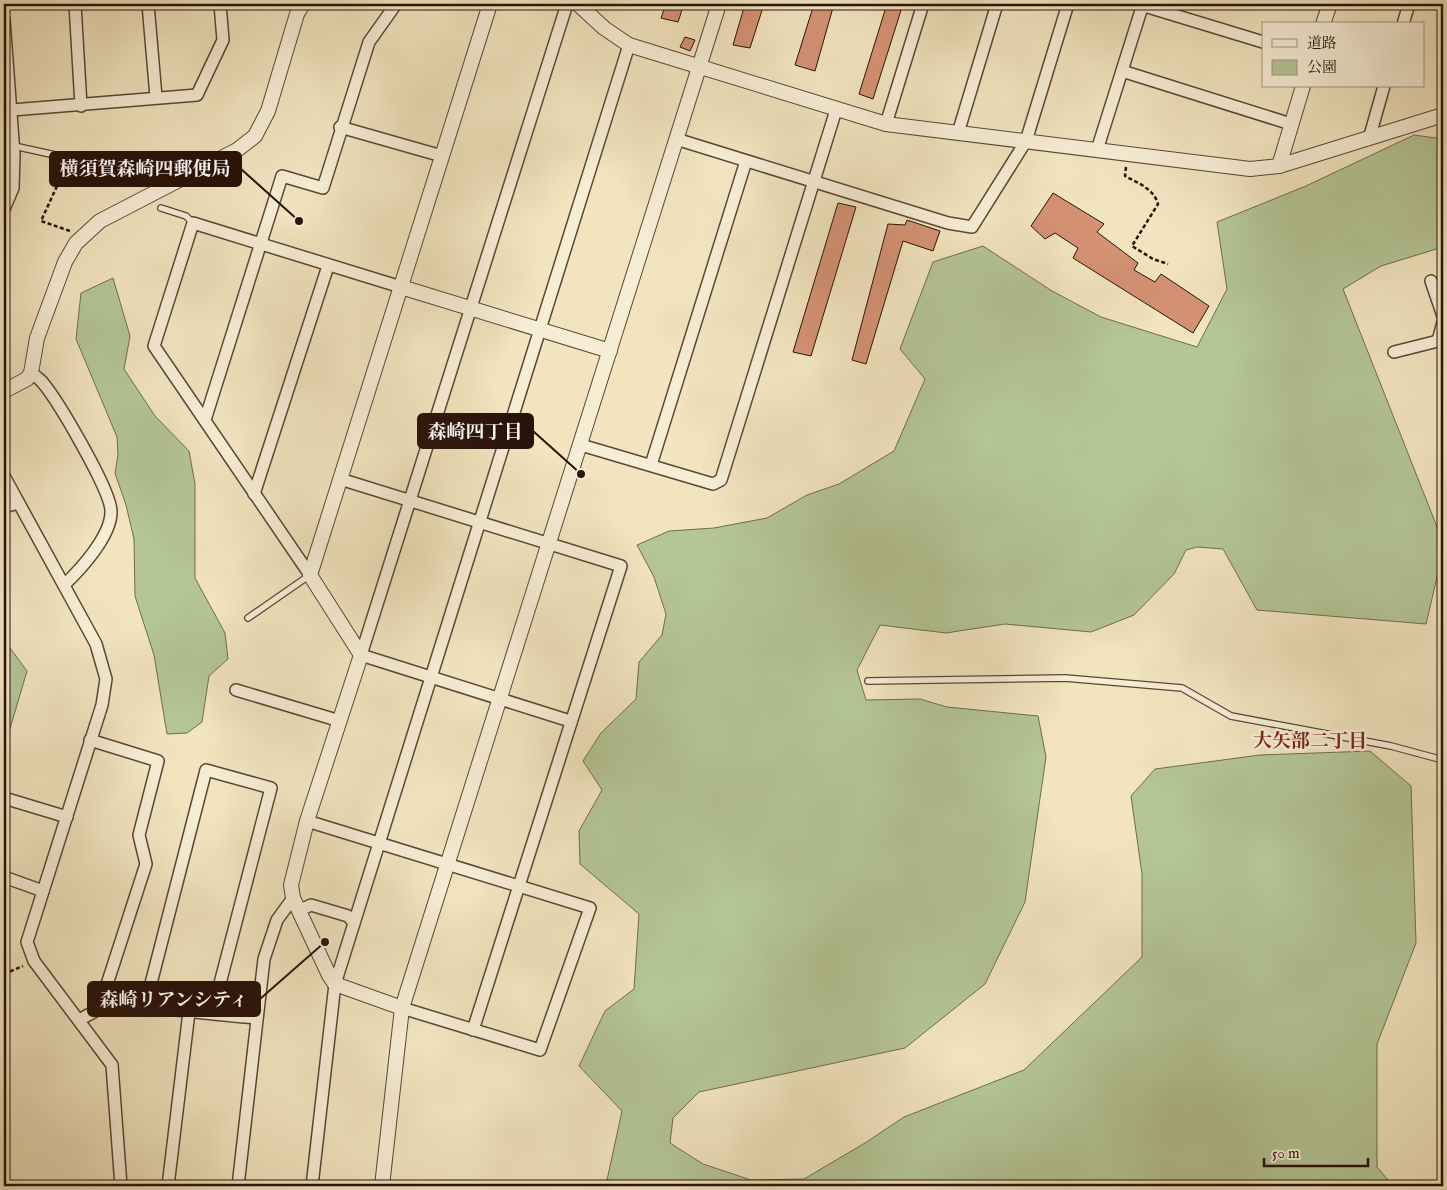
<svg xmlns="http://www.w3.org/2000/svg" width="1447" height="1190" font-family="'IM FELL English','Noto Serif JP',serif">
	<style>
		.green { fill: #b4c596; stroke: #6e6c50 }
		.building { fill: #d49273; stroke: #291209 }
		.lines { fill: none; stroke-linecap: round; stroke-linejoin: round }
		.service-casing { stroke: #5b4636; stroke-width: 8 }
		.minor-casing { stroke: #5b4636; stroke-width: 14 }
		.tertiary-casing { stroke: #5b4636; stroke-width: 16 }
		.path { stroke: #291209; stroke-width: 2.5; stroke-dasharray: 4 2.5; stroke-linecap: butt }
		.service { stroke: #f6edd5; stroke-width: 5.5 }
		.minor { stroke: #f6edd5; stroke-width: 11 }
		.tertiary { stroke: #f6edd5; stroke-width: 14 }
		.labels { text-anchor: middle; dominant-baseline: central; stroke-width: 5; stroke-linejoin: round; paint-order: stroke }
		.neighbourhood-label { font-size: 19px; font-weight: bold; fill: #7a1f14; stroke: #f6edd5 }
		.leader { fill: none; stroke: #291209; stroke-width: 2 }
		.callout-dot { fill: #291209; stroke: #f6edd5; stroke-width: 2 }
		.callout { fill: #291209; stroke: #291209; stroke-width: 2 }
		.callout-label { font-size: 19px; text-anchor: middle; font-weight: bold; fill: #fff }
	</style>
	<rect width="100%" height="100%" fill="#f1e4bf"/>
	<filter id="stains"><feTurbulence type="fractalNoise" baseFrequency=".004" numOctaves="4"/><feColorMatrix values="0 0 0 0 .2 0 0 0 0 .09 0 0 0 0 .02 0 0 0 .5 -.17"/></filter>
	<radialGradient id="worn" r=".72"><stop offset=".6" stop-color="#630" stop-opacity="0"/><stop offset="1" stop-color="#630" stop-opacity=".3"/></radialGradient>
	<g class="green">
		<polygon points="1414,135 1443,139 1443,247 1381,266 1343,289 1443,542 1443,552 1426,624 1257,610 1223,549 1197,547 1186,550 1174,574 1134,615 1091,632 1005,624 946,633 880,625 857,670 866,700 920,699 947,707 1038,716 1046,757 1025,902 985,984 905,1048 699,1092 673,1118 670,1143 703,1164 751,1180 804,1179 865,1143 904,1117 1024,1070 1142,957 1142,874 1131,796 1155,769 1260,755 1370,751 1411,786 1416,943 1377,1044 1377,1167 1393,1186 599,1186 607,1180 622,1111 579,1066 605,1011 634,989 639,914 580,864 579,831 602,790 583,761 601,733 636,699 639,662 662,635 666,614 654,577 637,545 669,531 714,528 767,518 807,495 839,484 894,451 925,379 900,349 933,262 983,246 1052,291 1101,317 1197,347 1227,289 1217,222 1306,186"/>
		<polygon points="113,278 130,336 124,369 155,416 189,451 195,484 195,578 225,633 228,659 209,676 202,722 187,733 167,734 154,655 135,596 134,539 126,505 115,473 118,455 117,437 76,339 81,293"/>
		<polygon points="4,640 27,671 9,732 4,734"/>
	</g>
	<g class="building">
		<polygon points="666,4 684,4 678,22 661,18"/>
		<polygon points="745,4 764,4 750,48 733,45"/>
		<polygon points="814,4 834,4 815,71 795,65"/>
		<polygon points="887,4 903,4 873,99 859,94"/>
		<polygon points="685,37 695,40 690,51 680,47"/>
		<polygon points="1053,193 1104,224 1097,232 1138,263 1134,270 1155,282 1161,274 1209,306 1193,333 1073,258 1078,248 1055,233 1045,239 1031,226"/>
		<polygon points="838,203 856,207 811,356 793,352"/>
		<polygon points="907,220 940,231 933,251 903,241 866,364 852,360 888,224 905,225"/>
	</g>
	<g class="lines">
		<g class="service-casing">
			<g id="service">
				<polyline points="14,146 55,155 61,179"/>
				<polyline points="161,208 186,216 193,223"/>
				<polyline points="248,618 310,575"/>
				<polyline points="868,681 1065,678 1182,688 1231,716 1391,746 1443,760"/>
			</g>
		</g>
		<g class="minor-casing">
			<g id="minor">
				<polyline points="75,4 81,106"/>
				<polyline points="148,4 156,97"/>
				<polyline points="567,4 361,655 570,721"/>
				<polyline points="1138,4 1263,42"/>
				<polyline points="4,20 14,154 13,188 4,209"/>
				<polyline points="1403,24 1409,4"/>
				<polyline points="1122,71 1291,124"/>
				<polyline points="12,110 197,95 223,40 220,4"/>
				<polyline points="886,124 923,4"/>
				<polyline points="340,127 442,156"/>
				<polyline points="958,133 997,4"/>
				<polyline points="676,139 948,223 972,227 1026,141 1068,4"/>
				<polyline points="1369,139 1384,86"/>
				<polyline points="1097,150 1143,4"/>
				<polyline points="1431,281 1443,316"/>
				<polyline points="1438,341 1443,322"/>
				<polyline points="1394,352 1438,341 1443,343"/>
				<path d="M31 373C35 376 40 379 43 383 58 401 112 492 111 512 111 536 81 569 64 585"/>
				<polyline points="205,420 282,176 323,188 369,42 396,4"/>
				<polyline points="581,445 713,484 721,480 836,110"/>
				<polyline points="651,465 746,161"/>
				<polyline points="4,476 96,644 106,679 102,705 27,942 34,961 112,1065 121,1186"/>
				<polyline points="340,479 621,566 473,1030"/>
				<polyline points="254,494 328,266"/>
				<polyline points="4,507 18,503"/>
				<polyline points="310,575 154,346 193,223 401,287"/>
				<polyline points="236,690 340,721"/>
				<polyline points="4,798 67,817"/>
				<polyline points="307,821 590,908 540,1050 402,1008"/>
				<polyline points="4,877 43,891"/>
				<polyline points="298,911 311,905 348,916 354,923"/>
				<path d="M212 1014 271 788 206 770 148 995 149 1007C185 1011 220 1015 256 1018"/>
				<polyline points="79,1020 99,1009 146,864 139,835 158,761 90,740"/>
				<polyline points="168,1186 189,1012"/>
				<polyline points="238,1186 264,959 277,920 293,898"/>
				<polyline points="312,1186 335,984 629,45"/>
			</g>
		</g>
		<g class="tertiary-casing">
			<g id="tertiary">
				<polyline points="578,4 604,28 629,45 886,124 1250,169 1279,166 1443,115"/>
				<polyline points="1323,24 1330,4"/>
				<polyline points="1279,166 1303,86"/>
				<polyline points="401,287 610,351"/>
				<polyline points="4,391 27,379 31,373 37,338 65,262 76,243 100,221 237,150 255,136 268,111 297,14 303,4"/>
				<polyline points="402,1008 335,984 329,975 293,898 291,885 307,821 361,655 310,575 490,4"/>
				<polyline points="382,1186 402,1008 719,4"/>
			</g>
		</g>
		<g class="path">
			<path d="M1126 167 1125 176C1138 183 1154 189 1158 204L1132 246 1153 259 1168 264"/>
			<polyline points="57,186 41,221 70,231"/>
			<polyline points="4,974 23,966"/>
		</g>
		<use href="#service" class="service"/>
		<use href="#minor" class="minor"/>
		<use href="#tertiary" class="tertiary"/>
	</g>
	<g class="labels">
		<g class="neighbourhood-label">
			<text x="1310" y="742">大矢部二丁目</text>
		</g>
	</g>
	<path class="leader" d="M299 221L241 169M581 474L533 431M325 942L260 999"/>
	<g class="callout-dot">
		<circle cx="299" cy="221" r="5"/>
		<circle cx="581" cy="474" r="5"/>
		<circle cx="325" cy="942" r="5"/>
	</g>
	<g class="callout">
		<rect x="50" y="152" width="191" height="34" rx="5"/>
		<rect x="418" y="414" width="115" height="34" rx="5"/>
		<rect x="88" y="982" width="172" height="34" rx="5"/>
	</g>
	<g class="callout-label">
		<text x="145" y="175">横須賀森崎四郵便局</text>
		<text x="475" y="438">森崎四丁目</text>
		<text x="174" y="1006">森崎リアンシティ</text>
	</g>
	<rect width="1447" height="1190" fill="none" stroke="#f1e4bf" stroke-width="20"/>
	<rect x="5" y="5" width="1437" height="1180" fill="none" stroke="#291209" stroke-width="2.5"/>
	<rect x="10" y="10" width="1427" height="1170" fill="none" stroke="#291209"/>
	<rect x="1262" y="22" width="162" height="65" fill="#f6edd5" stroke="#a49583"/>
	<rect x="1272" y="39" width="25" height="8" fill="#f6edd5" stroke="#a49583"/>
	<text x="1307" y="48" font-size="15" fill="#291209">道路</text>
	<rect x="1272" y="60" width="25" height="15" fill="#b4c596" stroke="#a49583"/>
	<text x="1307" y="72" font-size="15" fill="#291209">公園</text>
	<path d="M1264 1158v8h104v-8" fill="none" stroke="#291209" stroke-width="2.5"/>
	<text x="1272" y="1158" font-size="15" fill="#291209" stroke="#f6edd5" stroke-width="4" paint-order="stroke">50 m</text>
	<rect width="100%" height="100%" filter="url(#stains)"/>
	<rect width="100%" height="100%" fill="url(#worn)"/>
</svg>
